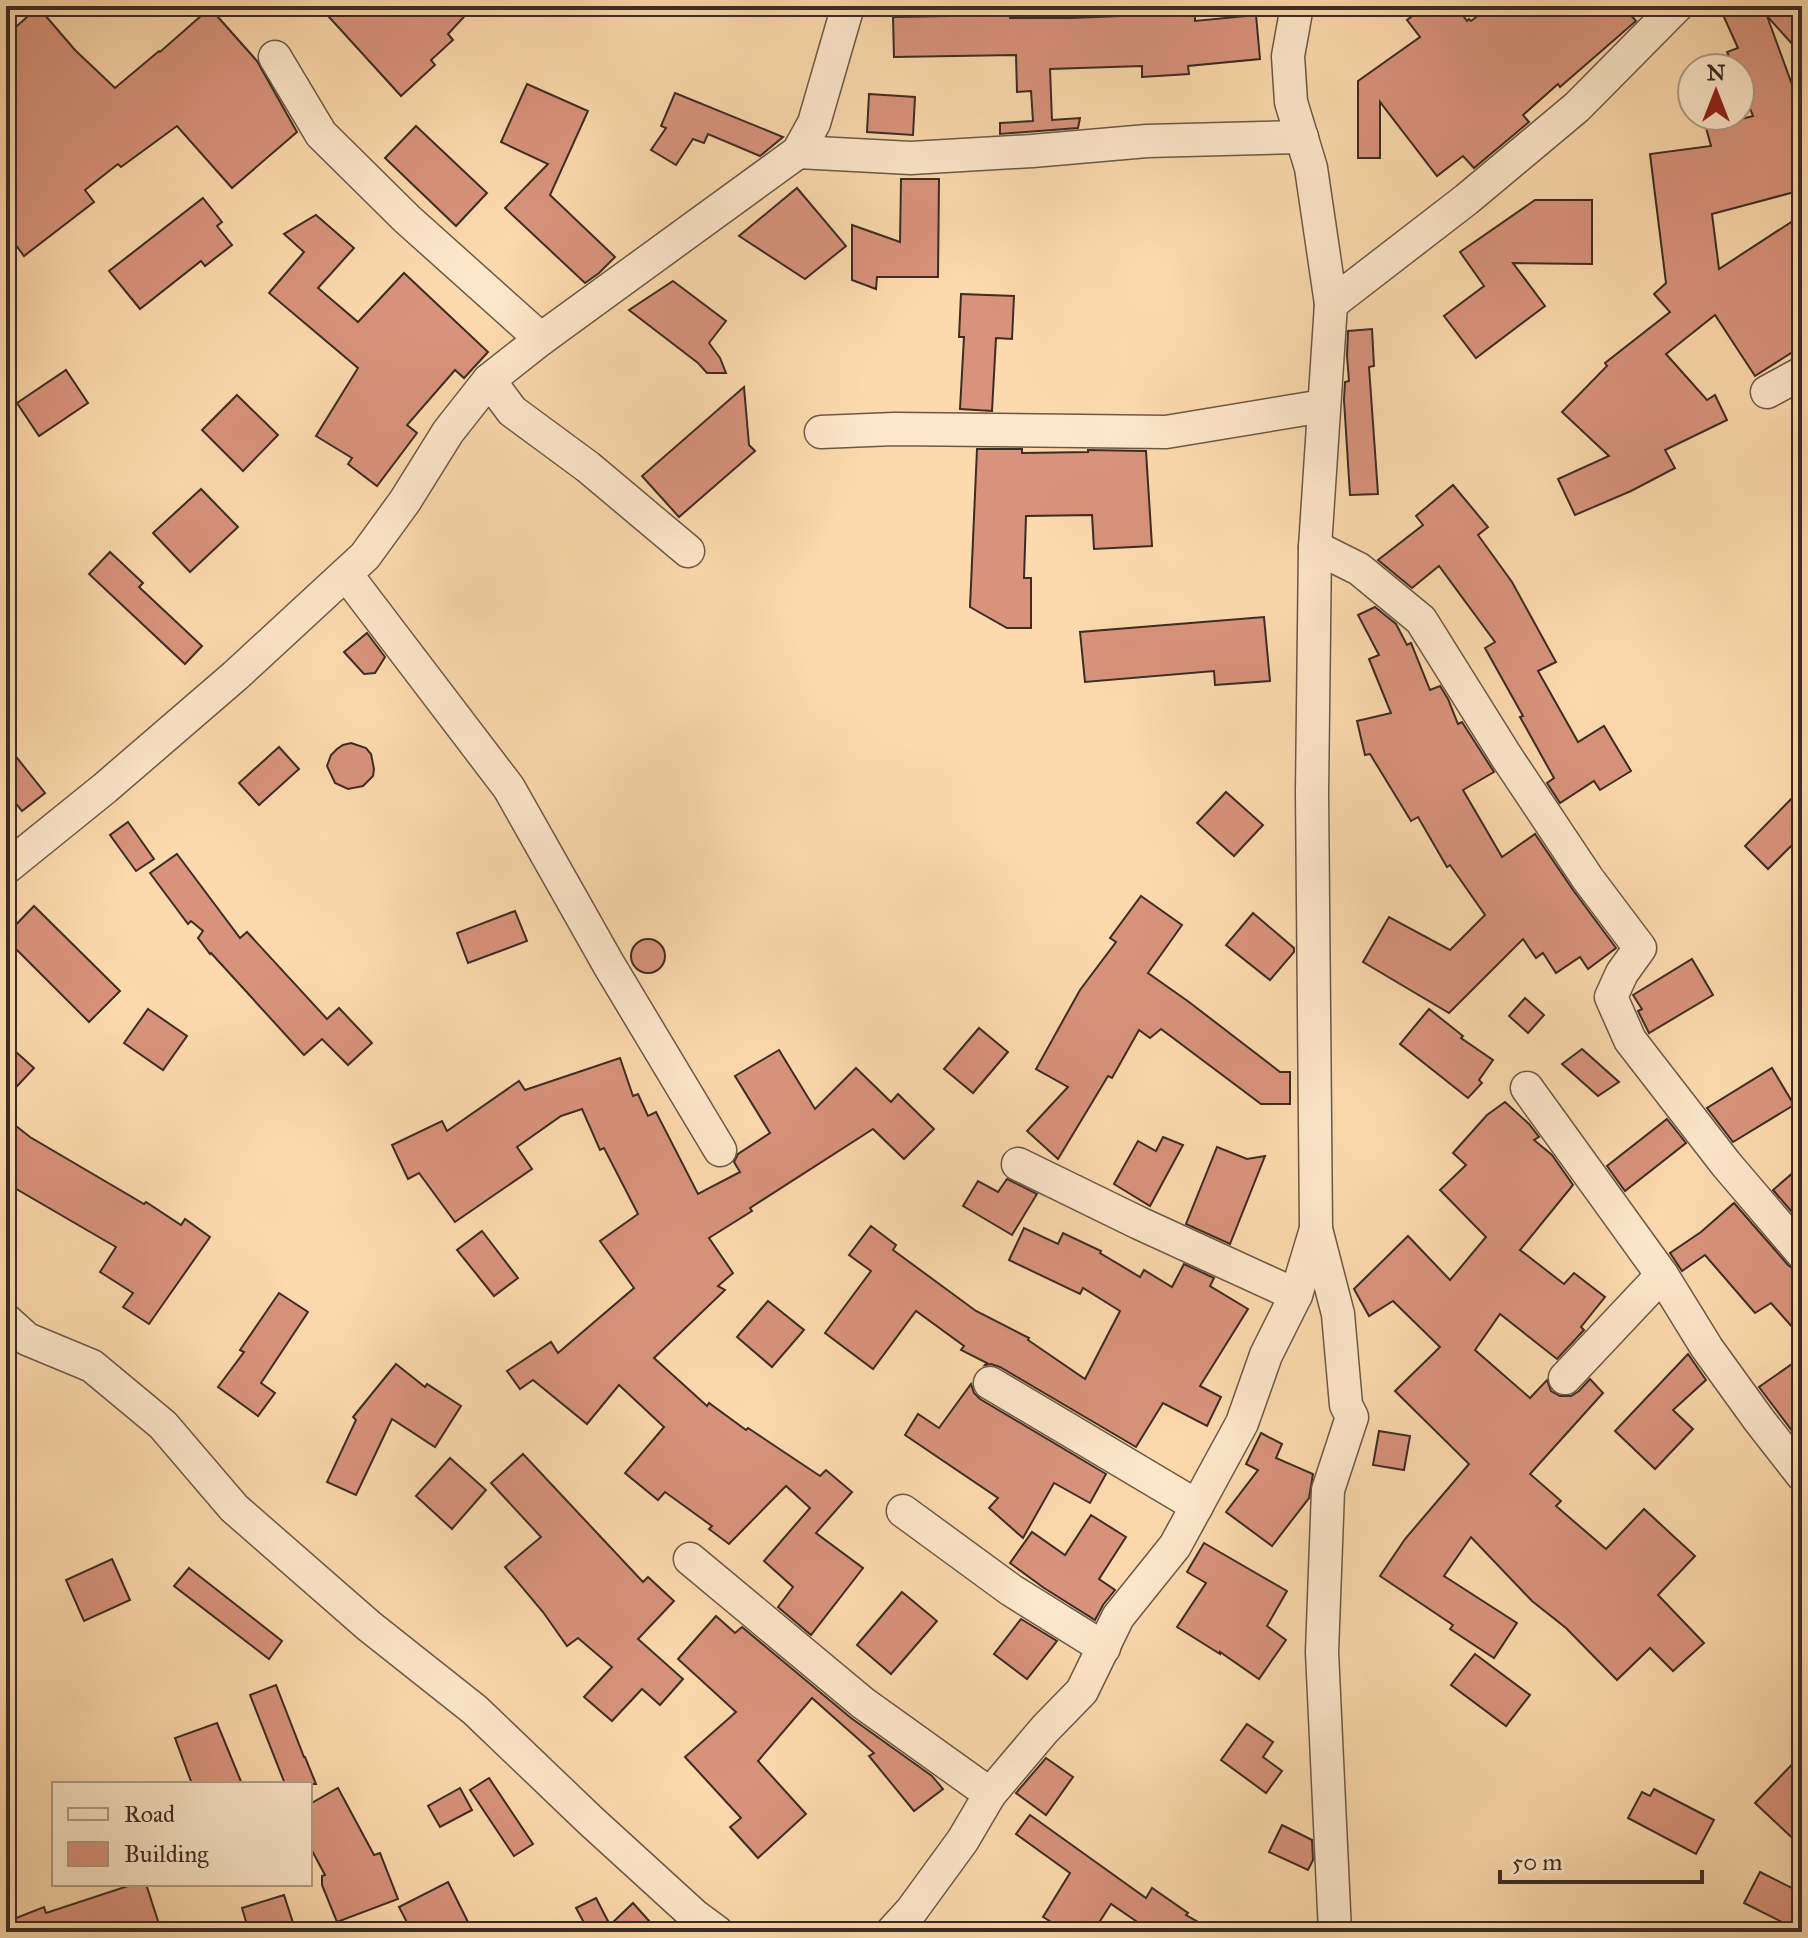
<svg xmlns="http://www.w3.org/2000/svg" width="1808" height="1938" font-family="'IM FELL Great Primer',serif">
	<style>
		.building { fill: #d9937c; stroke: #3c2c25; stroke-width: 2 }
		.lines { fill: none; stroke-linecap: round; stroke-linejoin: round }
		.street-casing { stroke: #6c5847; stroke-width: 35 }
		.street { stroke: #fde7ca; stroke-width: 32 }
	</style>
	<rect width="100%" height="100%" fill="#fcdaad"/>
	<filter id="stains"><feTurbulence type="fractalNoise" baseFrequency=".0025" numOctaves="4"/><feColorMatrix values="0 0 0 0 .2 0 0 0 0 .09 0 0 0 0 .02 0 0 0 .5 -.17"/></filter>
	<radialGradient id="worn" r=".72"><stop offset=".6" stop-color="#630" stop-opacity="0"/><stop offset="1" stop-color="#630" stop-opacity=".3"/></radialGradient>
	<g class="building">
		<polygon points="319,6 474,6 448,34 453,40 431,60 435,65 401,96"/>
		<polygon points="1146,6 1195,6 1195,21 1256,15 1260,59 1188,66 1189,74 1142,77 1142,66 1050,69 1052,120 1080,118 1078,128 1000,134 1000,123 1033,121 1031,91 1017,92 1016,55 894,57 893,17 1010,15 1010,18 1071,18 1146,15"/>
		<polygon points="1426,6 1456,6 1467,21 1469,19 1471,21 1491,6 1623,6 1636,21 1560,87 1558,84 1523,115 1529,122 1474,168 1463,156 1437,176 1380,102 1380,158 1358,158 1358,81 1420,37 1407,20"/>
		<polygon points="1719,6 1802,6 1802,55 1767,16 1802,112 1802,118 1794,123 1802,143 1802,190 1712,214 1719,269 1802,215 1802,346 1755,376 1715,315 1666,354 1707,400 1715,395 1727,420 1665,450 1675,468 1631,491 1575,515 1558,479 1609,456 1562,412 1607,366 1605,363 1670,312 1654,294 1666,283 1650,154 1711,146 1706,128 1753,116 1740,83 1740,68 1734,68 1727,52 1738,48"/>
		<polygon points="38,7 75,50 115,88 159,51 160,52 210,8 257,61 297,132 232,188 177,126 121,167 118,164 85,190 94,202 24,256 6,232 6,36"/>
		<polygon points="527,84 588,111 550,195 615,257 599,273 585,283 505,208 548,164 501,142"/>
		<polygon points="675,93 783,137 760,156 708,134 704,143 693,139 676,165 651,150 666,128 661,126"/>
		<polygon points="869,94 915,97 913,135 867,132"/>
		<polygon points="416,126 487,193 456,226 385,158"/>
		<polygon points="901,179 939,179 938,277 877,277 876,289 852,280 852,225 900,242"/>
		<polygon points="797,188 846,246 805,279 739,236"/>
		<polygon points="203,198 222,222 217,226 232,245 205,266 201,261 140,309 109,271"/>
		<polygon points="1535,200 1592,200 1592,264 1513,263 1545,306 1476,358 1444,316 1484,286 1460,252"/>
		<polygon points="316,215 354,248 318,288 358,322 404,273 488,352 464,378 455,370 407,425 417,433 377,486 348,464 352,458 316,436 358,368 269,293 304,252 284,234"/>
		<polygon points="673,281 726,321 709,343 720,358 726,373 707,373 698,363 629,310"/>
		<polygon points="961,294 1014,296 1012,339 996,338 992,411 960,409 964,337 959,337"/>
		<polygon points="1372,329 1374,366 1369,367 1378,494 1350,495 1344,400 1345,382 1349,381 1347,356 1348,331"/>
		<polygon points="66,370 88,403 39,436 17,403"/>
		<polygon points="744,387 749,445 755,451 679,517 642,476"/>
		<polygon points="237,395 278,435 243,471 202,430"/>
		<polygon points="977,449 1022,449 1022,453 1088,452 1088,450 1146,451 1152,546 1094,549 1092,515 1026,516 1024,578 1031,578 1031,628 1007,628 970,607"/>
		<polygon points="1453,485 1488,527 1478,535 1512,582 1556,662 1538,671 1578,742 1604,726 1631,771 1600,790 1594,781 1560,803 1547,783 1554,778 1520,717 1523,716 1485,648 1495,642 1439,566 1412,588 1378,560 1423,525 1416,516"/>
		<polygon points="201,489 238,527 190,572 153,533"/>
		<polygon points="110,552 143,583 139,587 202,646 185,664 89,574"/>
		<polygon points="1375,607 1396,624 1407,645 1411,643 1430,690 1440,686 1448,699 1458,724 1462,722 1494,772 1463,790 1502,857 1535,834 1573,890 1616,948 1588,969 1580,957 1556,973 1543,953 1536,958 1523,939 1449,1013 1363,962 1389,917 1450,950 1485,915 1450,865 1447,867 1418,817 1411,821 1370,754 1365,755 1357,721 1391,713 1369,659 1379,655 1358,615"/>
		<polygon points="1264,617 1270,681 1215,685 1214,671 1085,682 1080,632"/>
		<polygon points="367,633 385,657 375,673 364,674 344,652"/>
		<polygon points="351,743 366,748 371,754 374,769 373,776 363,786 348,789 335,783 327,766 331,755 337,749 343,745"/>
		<polygon points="6,744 45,793 22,811 6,791"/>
		<polygon points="279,747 299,769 259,805 239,783"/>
		<polygon points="1802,788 1802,835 1768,869 1745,846"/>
		<polygon points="1226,792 1263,825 1234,856 1197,823"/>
		<polygon points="128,822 154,859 136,871 110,835"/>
		<polygon points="177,854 240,938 247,932 327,1019 339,1008 372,1043 348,1065 322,1039 304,1055 211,953 210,954 198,938 203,931 191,921 188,924 150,873"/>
		<polygon points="1141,896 1182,925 1148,973 1189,1002 1280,1072 1290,1072 1290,1104 1261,1104 1161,1029 1150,1038 1139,1030 1112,1078 1108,1076 1058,1159 1027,1131 1068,1087 1036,1069 1080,990 1116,942 1110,938"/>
		<polygon points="34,906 120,991 89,1022 6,939 6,935"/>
		<polygon points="515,911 527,941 468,963 457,933"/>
		<polygon points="1253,913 1294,948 1294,952 1270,980 1226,945"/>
		<circle cx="648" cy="956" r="17"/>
		<polygon points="1692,959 1713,995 1649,1033 1638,1011 1642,1009 1633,995"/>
		<polygon points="1525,998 1544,1015 1528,1033 1509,1016"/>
		<polygon points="148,1009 187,1036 163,1070 124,1043"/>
		<polygon points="1429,1009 1463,1036 1461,1038 1493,1060 1479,1080 1482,1083 1468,1098 1400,1044"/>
		<polygon points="979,1028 1008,1052 973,1093 944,1069"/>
		<polygon points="6,1043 34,1068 6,1098"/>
		<polygon points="1582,1049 1619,1082 1598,1096 1562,1064"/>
		<polygon points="779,1050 815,1109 856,1068 891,1102 898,1094 934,1129 904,1159 873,1129 750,1208 752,1211 709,1238 733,1273 718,1286 725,1290 654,1358 707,1406 709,1403 746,1430 748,1428 820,1476 826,1470 852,1492 816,1533 863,1568 811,1635 778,1607 793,1587 764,1561 810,1508 786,1486 729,1544 709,1529 712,1526 665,1492 658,1500 625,1473 664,1427 619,1385 587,1424 533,1380 520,1389 507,1371 551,1342 558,1353 634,1288 600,1241 638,1214 604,1148 600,1150 582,1109 561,1116 517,1147 532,1169 455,1222 419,1173 408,1179 392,1145 442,1121 447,1131 519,1081 525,1090 620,1058 633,1096 638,1094 648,1116 656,1112 698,1194 740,1172 734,1162 738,1154 770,1133 735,1076"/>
		<polygon points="1772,1068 1794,1105 1733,1142 1707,1108"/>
		<polygon points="1505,1102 1529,1124 1539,1137 1534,1140 1552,1155 1573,1185 1520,1250 1564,1284 1574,1273 1605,1297 1581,1327 1584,1330 1557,1359 1500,1314 1475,1350 1530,1398 1547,1380 1551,1391 1560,1396 1571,1396 1579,1391 1590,1379 1603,1393 1530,1474 1561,1501 1556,1506 1606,1549 1644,1509 1695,1556 1658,1595 1704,1643 1673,1671 1650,1648 1617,1680 1566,1628 1532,1601 1471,1537 1444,1576 1517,1623 1494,1658 1450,1629 1453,1625 1380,1576 1405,1539 1469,1464 1395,1391 1440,1347 1393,1301 1369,1316 1354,1289 1408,1236 1450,1280 1486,1237 1440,1190 1466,1165 1453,1153 1487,1115"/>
		<polygon points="6,1118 30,1137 144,1204 146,1202 181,1225 185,1219 210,1237 149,1324 123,1307 133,1293 100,1272 116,1247 6,1183"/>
		<polygon points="1667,1119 1686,1143 1625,1191 1607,1166"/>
		<polygon points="1163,1137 1183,1145 1150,1206 1114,1184 1138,1141 1156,1151"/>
		<polygon points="1217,1147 1247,1159 1265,1156 1230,1244 1186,1224"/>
		<polygon points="1802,1165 1802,1215 1798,1219 1773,1190"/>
		<polygon points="1007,1179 1037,1194 1012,1235 963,1206 978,1181 998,1192"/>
		<polygon points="1734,1203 1788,1265 1802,1275 1802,1338 1771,1303 1755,1313 1705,1255 1682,1271 1670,1253 1701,1232"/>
		<polygon points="871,1226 896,1245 893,1250 976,1311 1029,1338 1028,1340 1085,1379 1120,1311 1083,1288 1080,1294 1009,1260 1024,1228 1058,1244 1063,1233 1101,1251 1100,1253 1140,1277 1144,1270 1172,1287 1184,1264 1214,1278 1210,1286 1248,1309 1200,1386 1221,1397 1207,1426 1163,1403 1136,1447 1000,1367 991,1364 985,1365 987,1363 961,1350 964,1346 916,1311 873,1369 825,1333 871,1271 849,1255"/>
		<polygon points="482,1231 518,1278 494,1296 457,1250"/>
		<polygon points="279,1293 308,1312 261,1383 275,1393 258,1416 218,1387 244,1352 240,1350"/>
		<polygon points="768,1301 804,1330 772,1367 737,1337"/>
		<polygon points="1688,1354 1706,1380 1673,1410 1693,1429 1655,1469 1615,1431"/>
		<polygon points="1802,1357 1802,1444 1759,1387"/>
		<polygon points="396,1364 425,1387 427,1384 461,1406 435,1447 392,1419 356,1495 327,1482 356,1420 353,1417"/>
		<polygon points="971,1384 974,1393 980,1399 1106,1474 1090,1503 1054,1483 1023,1538 989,1508 998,1498 905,1435 918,1414 939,1428"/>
		<polygon points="1379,1431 1410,1436 1404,1470 1373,1465"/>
		<polygon points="1261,1433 1282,1444 1276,1458 1313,1474 1309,1498 1272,1546 1226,1512 1258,1470 1246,1464"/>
		<polygon points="523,1454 643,1582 648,1577 674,1601 638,1639 683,1679 660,1705 642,1689 612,1721 584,1697 612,1667 578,1638 567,1646 543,1612 505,1567 541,1537 491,1483"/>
		<polygon points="450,1458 486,1490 452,1529 416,1496"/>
		<polygon points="1091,1515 1126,1537 1099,1579 1115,1590 1103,1605 1095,1620 1044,1588 1010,1563 1032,1532 1065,1555"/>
		<polygon points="1204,1543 1287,1591 1267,1626 1286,1640 1259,1679 1220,1652 1220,1654 1177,1627 1206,1583 1187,1572"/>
		<polygon points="112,1559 130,1600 84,1621 66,1580"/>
		<polygon points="189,1568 282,1641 269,1659 174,1586"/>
		<polygon points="902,1592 937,1621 891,1674 857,1645"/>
		<polygon points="716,1616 735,1633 742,1627 851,1718 932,1776 943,1789 914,1811 869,1756 874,1753 812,1698 758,1761 806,1814 758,1858 730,1827 741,1818 685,1757 736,1712 678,1659"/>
		<polygon points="1021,1619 1057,1641 1027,1679 994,1654"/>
		<polygon points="1475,1654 1530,1695 1506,1726 1451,1685"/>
		<polygon points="276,1685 304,1757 305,1757 316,1784 285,1784 250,1695"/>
		<polygon points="217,1723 242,1784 192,1784 175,1738"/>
		<polygon points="1247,1724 1273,1742 1263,1757 1282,1771 1266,1793 1221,1760"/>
		<polygon points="1802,1754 1802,1847 1755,1803"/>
		<polygon points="1046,1758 1073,1777 1046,1815 1016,1793"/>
		<polygon points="489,1778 533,1844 514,1856 470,1790"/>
		<polygon points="338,1788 374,1855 380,1853 398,1899 337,1922 322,1885 322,1876 325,1875 310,1847 310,1804"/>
		<polygon points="460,1788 472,1810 440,1827 428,1806"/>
		<polygon points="1654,1789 1714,1820 1696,1854 1628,1818 1642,1792 1650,1796"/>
		<polygon points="1030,1815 1146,1898 1152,1888 1188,1913 1186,1915 1216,1932 1152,1932 1111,1904 1093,1932 1068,1932 1043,1917 1070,1873 1016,1834"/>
		<polygon points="1282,1825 1312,1840 1313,1860 1308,1870 1269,1852"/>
		<polygon points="1760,1872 1802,1893 1802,1932 1744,1903"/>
		<polygon points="448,1882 473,1932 412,1932 399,1907"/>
		<polygon points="134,1884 146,1884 159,1924 134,1932 6,1932 6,1922 44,1907 46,1913"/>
		<polygon points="284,1895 296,1932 249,1932 242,1908"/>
		<polygon points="596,1898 610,1925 633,1903 659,1932 589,1932 576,1908"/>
	</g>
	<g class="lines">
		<g class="street-casing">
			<g id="street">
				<polyline points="1297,6 1288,56 1291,102 1311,168 1331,304 1315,547 1312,792 1316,1229 1338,1314 1346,1405 1352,1417 1328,1490 1322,1652 1335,1932"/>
				<polyline points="275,57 321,134 407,219 541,339"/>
				<polyline points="798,152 911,158 1032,151 1147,141 1302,137"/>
				<polyline points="1331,304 1467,199 1577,107 1677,6"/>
				<polyline points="489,380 512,411 588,467 688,551"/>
				<polyline points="1767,392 1802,373"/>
				<polyline points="821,432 894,429 1166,432 1323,406"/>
				<polyline points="1315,547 1359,569 1421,620 1506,756 1588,879 1640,948 1622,973 1611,997 1630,1040 1726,1164 1802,1253"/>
				<polyline points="346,574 509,788 609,965 720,1150"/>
				<polyline points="6,868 105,788 235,676 365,556 405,501 448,432 489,380 541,339 798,152 814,123 848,6"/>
				<polyline points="1527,1088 1662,1275 1707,1348 1759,1420 1802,1475"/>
				<polyline points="1018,1164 1139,1223 1296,1295"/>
				<polyline points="6,1320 27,1339 92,1366 163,1425 234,1508 369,1626 475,1710 591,1821 694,1915 717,1932"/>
				<polyline points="1565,1378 1662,1275"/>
				<polyline points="990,1383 1197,1506"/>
				<polyline points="903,1511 1011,1590 1104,1648"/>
				<polyline points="690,1559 863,1703 990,1794"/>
				<polyline points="892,1932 912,1910 963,1840 990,1794 1045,1729 1082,1691 1118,1617 1175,1546 1242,1423 1266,1355 1296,1295 1316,1229"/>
			</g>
		</g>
		<use href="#street" class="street"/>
	</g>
	<rect width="1808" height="1938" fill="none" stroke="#fcdaad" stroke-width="32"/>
	<rect x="8" y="8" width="1792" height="1922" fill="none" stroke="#3c2c25" stroke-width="4"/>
	<rect x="16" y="16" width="1776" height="1906" fill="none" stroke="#3c2c25" stroke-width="2"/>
	<rect x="52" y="1782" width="260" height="104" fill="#fde7ca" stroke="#b09c88" stroke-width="2"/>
	<rect x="68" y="1808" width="40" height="12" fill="#fde7ca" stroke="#b09c88" stroke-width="2"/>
	<text x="124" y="1822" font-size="24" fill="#3c2c25">Road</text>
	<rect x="68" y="1842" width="40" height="24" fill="#d9937c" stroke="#b09c88" stroke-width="2"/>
	<text x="124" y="1862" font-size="24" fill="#3c2c25">Building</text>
	<g transform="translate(1716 92)"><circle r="38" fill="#fde7ca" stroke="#b09c88" stroke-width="2"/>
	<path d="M0-6L14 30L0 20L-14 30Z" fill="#8f2418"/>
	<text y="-12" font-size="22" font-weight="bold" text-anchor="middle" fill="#3c2c25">N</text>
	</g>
	<path d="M1500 1870v12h202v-12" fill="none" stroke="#3c2c25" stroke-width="4"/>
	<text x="1512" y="1870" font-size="24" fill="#3c2c25" stroke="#fde7ca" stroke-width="6" paint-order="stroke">50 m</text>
	<rect width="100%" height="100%" filter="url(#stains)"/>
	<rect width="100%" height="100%" fill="url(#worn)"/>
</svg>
